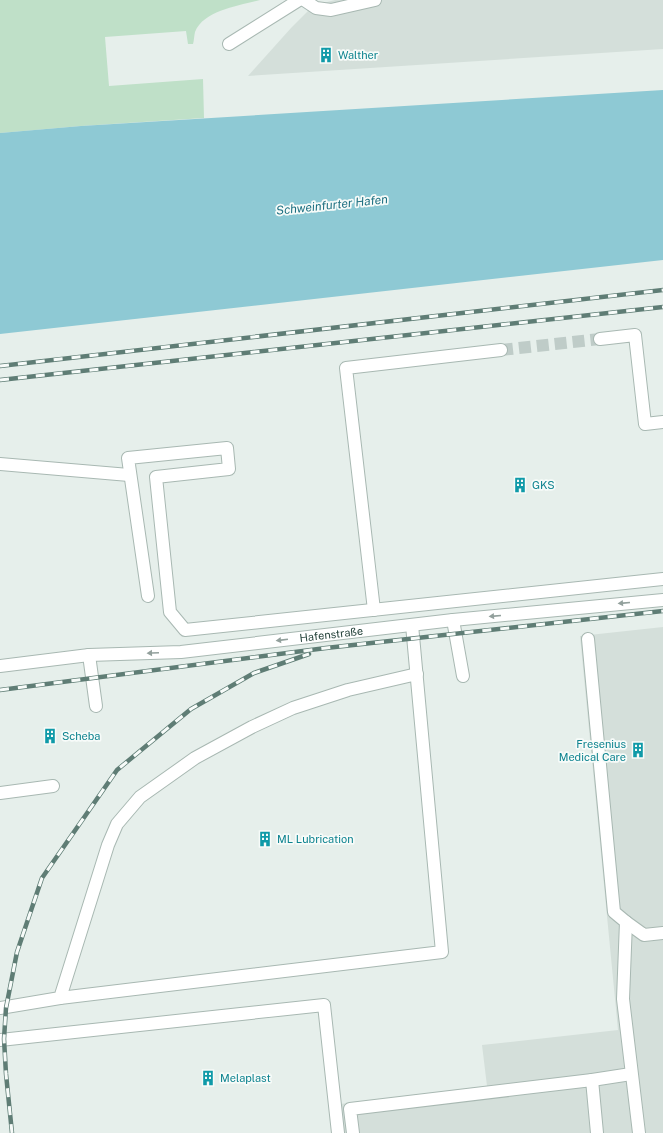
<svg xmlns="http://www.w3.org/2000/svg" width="663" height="1133" font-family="'Public Sans',sans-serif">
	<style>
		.built { fill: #d4dfda }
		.green { fill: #bfe0c8 }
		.water { fill: #8ec9d4 }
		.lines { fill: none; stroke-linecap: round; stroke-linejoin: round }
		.minor-tunnel { stroke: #bfccc8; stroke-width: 12; stroke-dasharray: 12 6; stroke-linecap: butt }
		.minor-casing { stroke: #a8b8b2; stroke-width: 14 }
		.minor { stroke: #fff; stroke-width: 12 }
		.rail-casing { stroke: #5f7d75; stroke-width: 4.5 }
		.rail { stroke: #f7fbf9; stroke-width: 3; stroke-dasharray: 9; stroke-linecap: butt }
		.oneway { fill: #92a09c }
		.labels { text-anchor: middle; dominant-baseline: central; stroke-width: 3.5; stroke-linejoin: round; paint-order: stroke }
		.culture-label { font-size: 11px; fill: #0d838f; stroke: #f7fbf9; text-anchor: start }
		.street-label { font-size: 11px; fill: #24423a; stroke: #f7fbf9 }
		.water-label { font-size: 12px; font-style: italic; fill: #1c6f80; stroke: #f7fbf9 }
	</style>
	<rect width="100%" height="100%" fill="#e6efeb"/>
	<g class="built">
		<polygon points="335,0 663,0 663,49 248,76 291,28 308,11 327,2"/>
		<polygon points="663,627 663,1133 344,1133 340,1104 487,1086 482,1045 618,1030 580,636"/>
	</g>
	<path class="green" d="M0 0H260C239 6 204 10 195 32 194 36 194 41 193 44H188L186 31 105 37 109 86 203 79 204 118 81 126 0 133Z"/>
	<polygon class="water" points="663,90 663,260 0,334 0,133 81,126"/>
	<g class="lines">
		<polyline class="minor-tunnel" points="501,350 600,339"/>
		<g class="minor-casing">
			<g id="minor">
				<polyline points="304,0 316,8 331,10 375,0"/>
				<polyline points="229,44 299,0"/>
				<polyline points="600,339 635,335 645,424 663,422"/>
				<polyline points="0,464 129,475"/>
				<polyline points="148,596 128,458 227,448 229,469 156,477 170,612 185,630 663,579"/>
				<polyline points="374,610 346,368 501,350"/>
				<polyline points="453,620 463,676"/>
				<polyline points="588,639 614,912 626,922 623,999 639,1133"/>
				<polyline points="89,655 96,706"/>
				<path id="s1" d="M0 666 89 655 181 652 453 620 663 600"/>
				<polyline points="0,793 53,786"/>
				<polyline points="626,922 644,935 663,933"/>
				<polyline points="60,998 442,952 412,625"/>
				<polyline points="0,1008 60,998 108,845 117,824 140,797 195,758 252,727 293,708 348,690 417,674"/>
				<polyline points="0,1040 324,1005 338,1133"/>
				<polyline points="592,1080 631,1074"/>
				<polyline points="353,1133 350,1109 592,1080 597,1133"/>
			</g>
		</g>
		<use href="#minor" class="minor"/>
		<g class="rail-casing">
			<g id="rail">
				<polyline points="0,366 663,290"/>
				<polyline points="0,380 663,307"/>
				<polyline points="0,690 326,648 663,611"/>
				<polyline points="12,1133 6,1074 4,1039 6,1008 17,952 42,878 117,770 191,709 254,673 309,654"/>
			</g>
		</g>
		<use href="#rail" class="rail"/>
	</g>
	<defs><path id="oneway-solid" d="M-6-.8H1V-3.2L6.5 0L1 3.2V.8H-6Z"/></defs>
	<g class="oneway">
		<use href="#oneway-solid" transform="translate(624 603) rotate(175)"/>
		<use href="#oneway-solid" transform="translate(495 616) rotate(175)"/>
		<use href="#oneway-solid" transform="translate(282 640) rotate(173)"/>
		<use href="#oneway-solid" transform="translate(153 653) rotate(178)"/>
	</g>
	<defs>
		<g id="building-bare" transform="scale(1.2)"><path d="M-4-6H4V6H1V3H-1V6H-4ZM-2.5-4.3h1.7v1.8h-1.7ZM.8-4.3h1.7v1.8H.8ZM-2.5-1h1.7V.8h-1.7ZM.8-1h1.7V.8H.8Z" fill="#0f9aa8" stroke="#f7fbf9" stroke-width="2.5" paint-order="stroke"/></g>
	</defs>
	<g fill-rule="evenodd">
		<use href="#building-bare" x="326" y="55"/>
		<use href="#building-bare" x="520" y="485"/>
		<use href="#building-bare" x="50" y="736"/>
		<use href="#building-bare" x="638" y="750"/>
		<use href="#building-bare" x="265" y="839"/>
		<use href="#building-bare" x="208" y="1078"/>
	</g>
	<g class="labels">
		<g class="culture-label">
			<text x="338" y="55">Walther</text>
			<text x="532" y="485">GKS</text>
			<text x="62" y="736">Scheba</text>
			<text x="626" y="744" text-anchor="end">Fresenius<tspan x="626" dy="13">Medical Care</tspan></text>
			<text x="277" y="839">ML Lubrication</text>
			<text x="220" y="1078">Melaplast</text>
		</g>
		<g class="street-label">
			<text stroke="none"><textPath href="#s1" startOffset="333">Hafenstraße</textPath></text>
		</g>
		<g class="water-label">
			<text transform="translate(332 205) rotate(-6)">Schweinfurter Hafen</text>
		</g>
	</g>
</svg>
